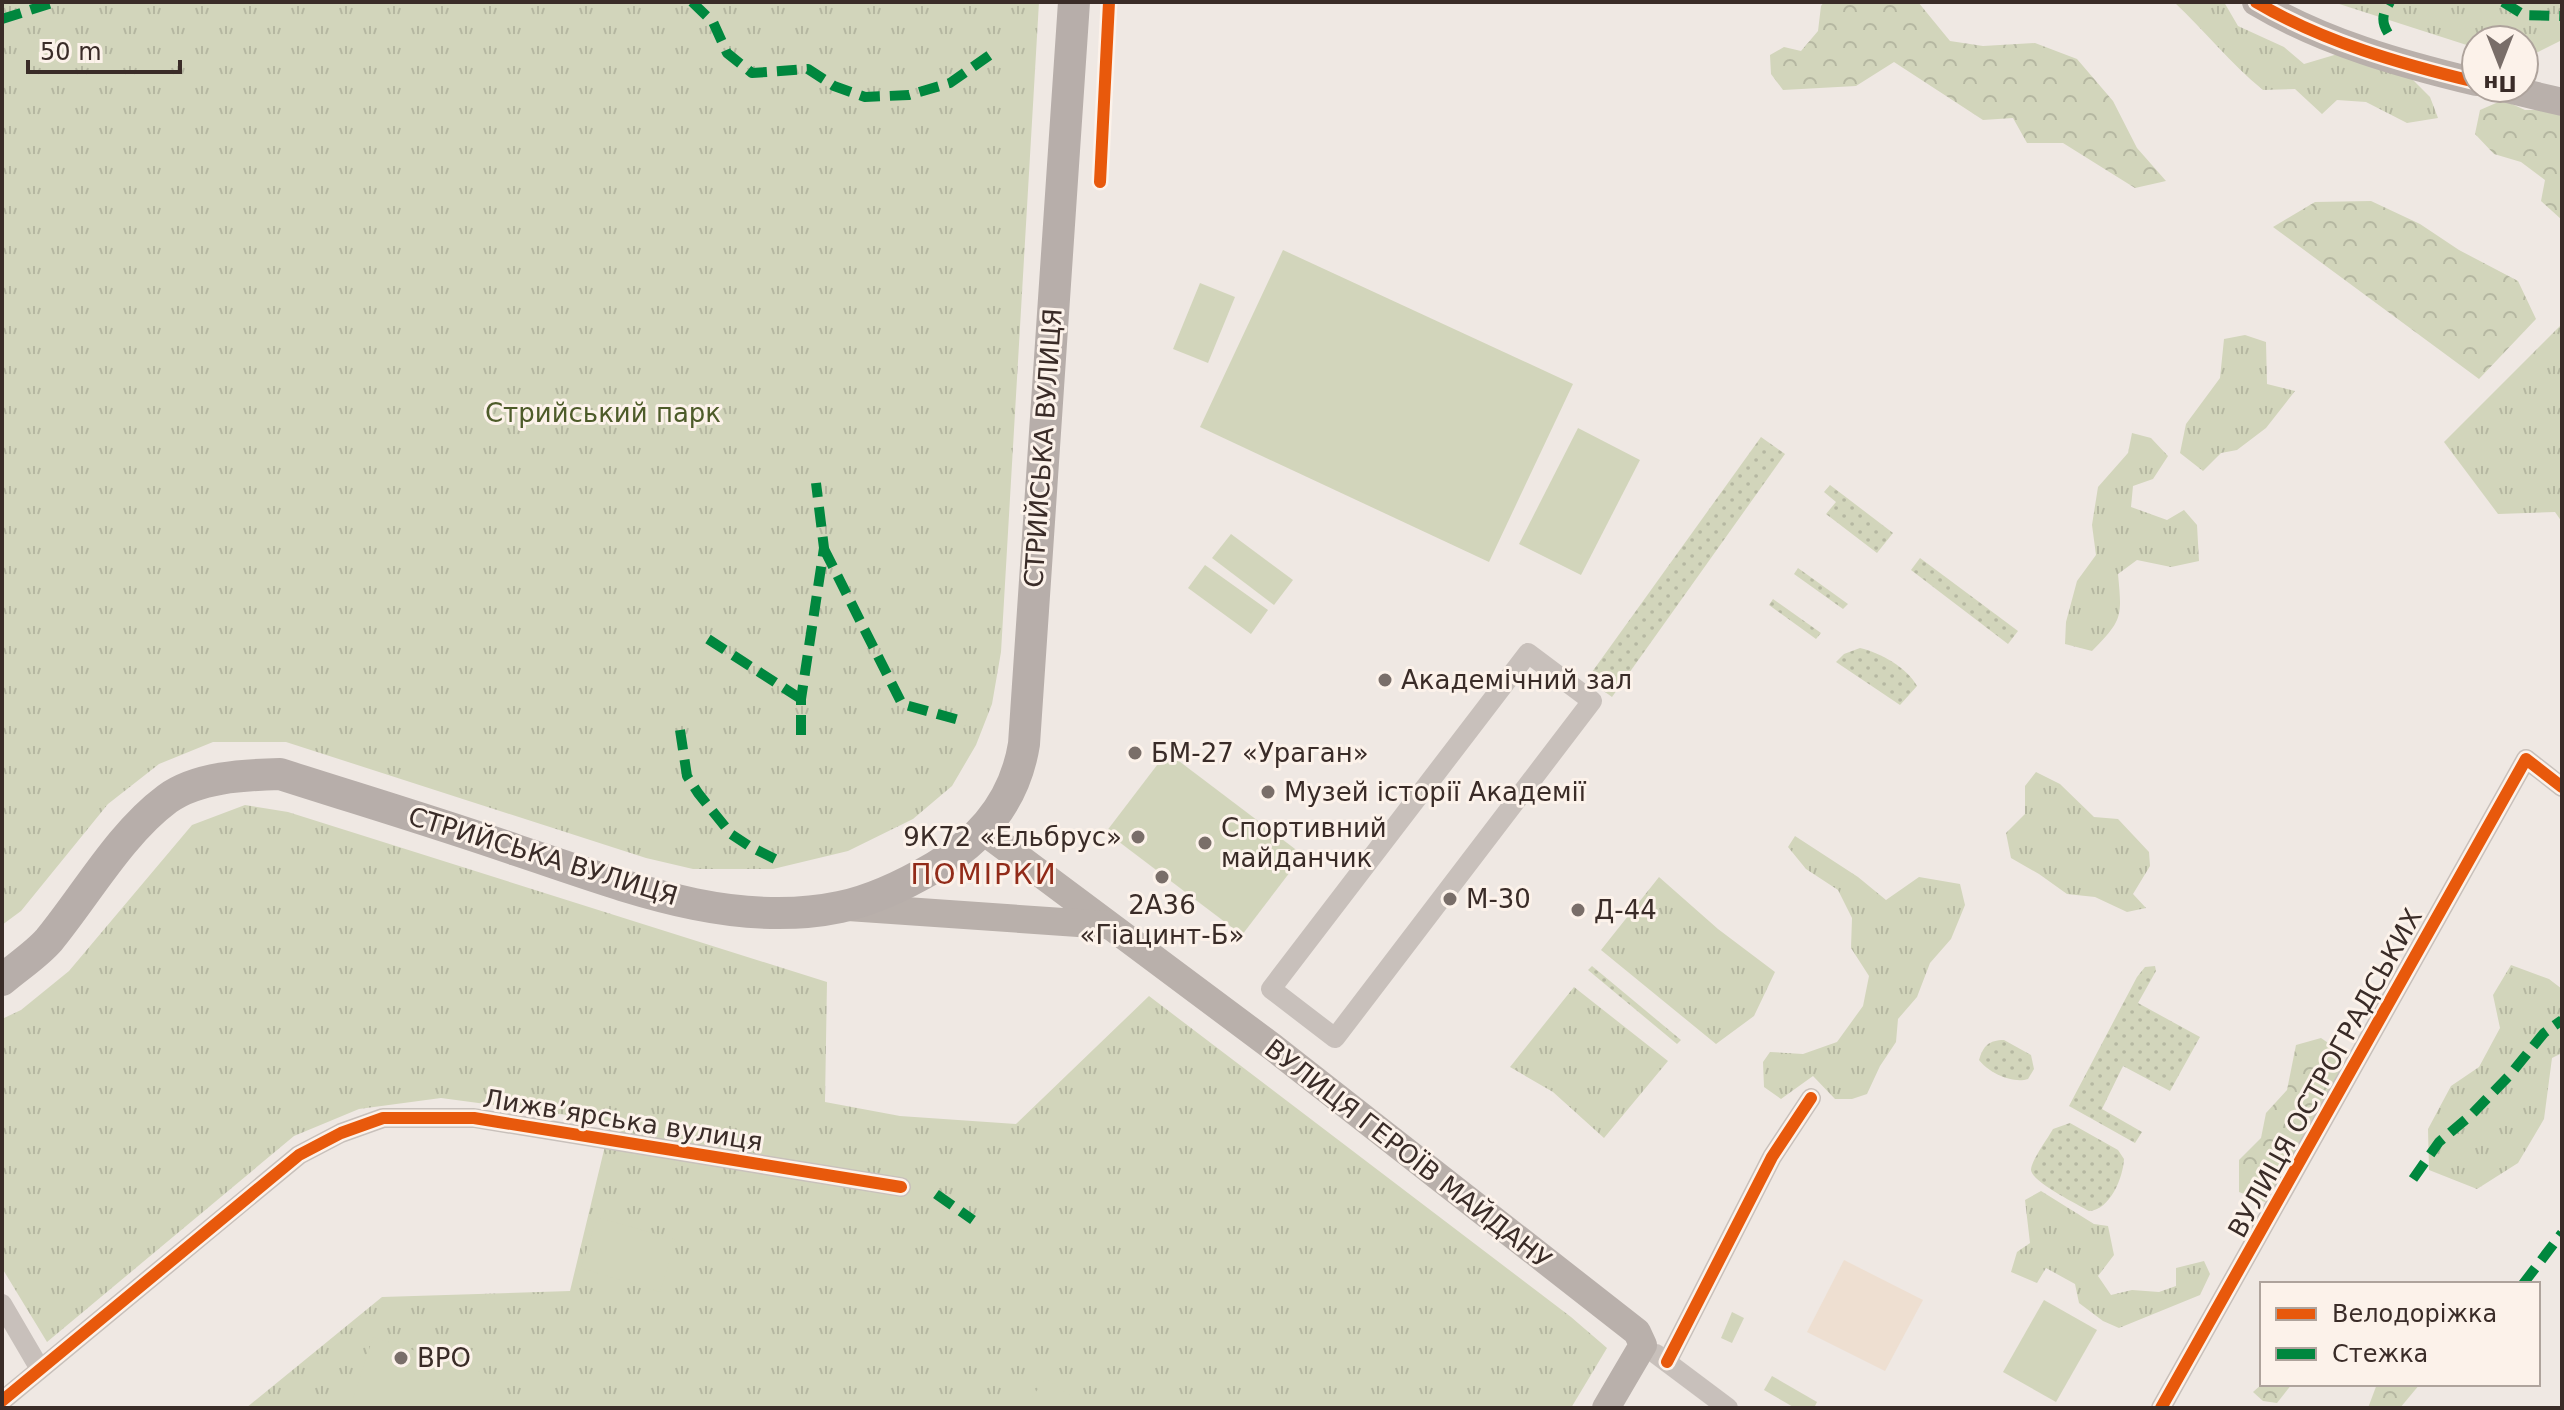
<svg xmlns="http://www.w3.org/2000/svg" width="2564" height="1410" font-family="'DejaVu Sans',sans-serif">
	<style>
		.grass { fill: url(#grass-dots) }
		.forest { fill: url(#forest-crowns) }
		.park { fill: url(#park-tufts) }
		.pitch { fill: #d2d5bb }
		.plaza { fill: #eedfd1 }
		.lines { fill: none; stroke-linecap: round; stroke-linejoin: round }
		.street { stroke: #c8c0bb; stroke-width: 20 }
		.secondary { stroke: #b9b0ab; stroke-width: 28 }
		.primary { stroke: #b7aeaa; stroke-width: 32 }
		.quiet { stroke: #00873e; stroke-width: 10; stroke-dasharray: 20 10; stroke-linecap: butt }
		.cycleway-casing { stroke: #fcf2ea; stroke-width: 17 }
		.cycleway { stroke: #e8590c; stroke-width: 12 }
		.poi-dot { fill: #796e69; stroke: #fcf2ea; stroke-width: 3 }
		.labels { text-anchor: middle; dominant-baseline: central; stroke-width: 6; stroke-linejoin: round; paint-order: stroke }
		.park-label { font-size: 26px; fill: #4d5b29; stroke: #fcf2ea }
		.street-label { font-size: 26px; fill: #3a2c28; stroke: #fcf2ea }
		.poi-label { font-size: 26px; fill: #3a2c28; stroke: #fcf2ea; text-anchor: start }
		.neighbourhood-label { font-size: 28px; letter-spacing: 2px; fill: #922b19; stroke: #fcf2ea }
	</style>
	<defs>
		<pattern id="grass-dots" width="8" height="8" patternUnits="userSpaceOnUse" patternTransform="scale(2)"><rect width="8" height="8" fill="#d2d5bb"/><path d="M2 2h.1M6 6h.1" fill="none" stroke="#b5b7a1" stroke-width="1.8" stroke-linecap="round"/></pattern>
		<pattern id="forest-crowns" width="20" height="18" patternUnits="userSpaceOnUse" patternTransform="scale(2)"><rect width="20" height="18" fill="#d2d5bb"/><path d="M2 6a3 3 0 1 1 6 0M12 15a3 3 0 1 1 6 0" fill="none" stroke="#b5b7a1"/></pattern>
		<pattern id="park-tufts" width="24" height="20" patternUnits="userSpaceOnUse" patternTransform="scale(2)"><rect width="24" height="20" fill="#d2d5bb"/><path d="M3 7l-1-3M5 7V3M7 7l1-3M15 17l-1-3M17 17v-4M19 17l1-3" fill="none" stroke="#b5b7a1"/></pattern>
	</defs>
	<rect width="100%" height="100%" fill="#efe8e3"/>
	<g class="grass">
		<polygon points="1761,437 1785,454 1612,697 1587,679"/>
		<polygon points="1830,485 1893,533 1877,553 1826,514 1836,502 1824,492"/>
		<polygon points="1920,558 2018,631 2008,644 1911,570"/>
		<polygon points="1798,568 1848,604 1843,609 1794,574"/>
		<polygon points="1773,599 1821,633 1816,639 1769,605"/>
		<path d="M1860 648C1881 653 1906 667 1917 686L1900 705 1836 662 1844 654Z"/>
		<polygon points="1592,966 1681,1040 1677,1044 1588,970"/>
		<polygon points="2155,966 2156,971 2138,1003 2200,1037 2170,1091 2123,1066 2102,1109 2142,1132 2135,1143 2069,1106 2137,977 2145,967"/>
		<path d="M2004 1040 2031 1055 2034 1069 2028 1079C2013 1084 1989 1073 1979 1060 1983 1046 1989 1040 2004 1040Z"/>
		<path d="M2070 1123 2118 1150 2124 1159C2123 1178 2110 1210 2089 1211 2077 1204 2032 1182 2031 1170 2031 1161 2048 1138 2053 1129Z"/>
	</g>
	<g class="forest">
		<polygon points="1824,2 1918,2 1950,41 1983,46 2035,43 2077,59 2113,101 2137,148 2166,181 2135,188 2063,143 2027,143 2013,118 1983,120 1894,62 1856,86 1783,90 1771,74 1770,55 1784,47 1801,51 1818,31 1821,6"/>
		<polygon points="2503,100 2525,110 2554,110 2562,112 2562,220 2541,201 2545,180 2521,162 2494,154 2475,134 2480,110"/>
		<polygon points="2371,201 2420,224 2459,250 2518,281 2536,319 2479,379 2273,227 2315,202"/>
		<polygon points="2321,1038 2334,1047 2343,1068 2281,1178 2265,1202 2239,1192 2239,1160 2261,1138 2266,1113 2287,1090 2296,1045"/>
		<polygon points="2262,1384 2292,1384 2277,1403 2263,1401 2253,1392"/>
		<polygon points="2377,1384 2420,1384 2400,1408 2368,1408"/>
	</g>
	<g class="park">
		<polygon points="2,2 1039,2 1001,652 992,704 976,745 952,786 913,819 848,851 773,869 693,869 646,858 286,742 213,742 159,764 108,804 21,911 2,925"/>
		<path d="M2174 2H2224L2238 26 2284 47 2304 64 2341 53 2406 73 2430 97 2438 118 2407 123 2366 102 2337 100 2322 114 2295 89 2263 90C2230 63 2205 31 2174 2Z"/>
		<polygon points="2333,2 2562,2 2562,40 2524,59 2524,40 2476,40 2476,48"/>
		<polygon points="2562,324 2562,522 2555,512 2498,514 2444,442"/>
		<polygon points="2245,335 2266,342 2267,384 2295,391 2266,428 2237,450 2221,453 2203,471 2180,453 2186,424 2220,378 2224,339"/>
		<path d="M2132 433 2151 438 2168 456 2153 479 2133 486 2131 507 2167 520 2184 510 2197 525 2199 561 2171 567 2137 560 2118 574C2122 617 2123 620 2092 651L2065 644 2066 622 2077 581 2096 555 2092 525 2098 487 2128 453Z"/>
		<polygon points="2036,772 2060,784 2094,817 2118,819 2149,852 2150,866 2133,894 2146,908 2127,912 2095,897 2067,894 2039,874 2011,858 2006,833 2025,814 2025,786"/>
		<polygon points="245,805 288,812 827,982 825,1102 900,1116 1016,1124 1149,996 1571,1317 1607,1348 1571,1408 246,1408 382,1297 570,1291 611,1121 441,1098 359,1109 294,1136 47,1342 2,1268 2,1019 21,1010 69,971 192,825"/>
		<polygon points="1795,836 1858,877 1886,900 1919,877 1960,884 1965,905 1951,939 1930,963 1917,997 1898,1019 1896,1042 1880,1066 1867,1094 1852,1099 1835,1099 1813,1076 1781,1099 1764,1087 1763,1062 1770,1052 1803,1054 1837,1042 1863,1006 1869,976 1851,948 1852,918 1838,890 1806,869 1788,847"/>
		<polygon points="1659,877 1718,929 1775,972 1754,1016 1716,1044 1601,950"/>
		<polygon points="2511,965 2549,979 2562,989 2562,1053 2552,1058 2544,1119 2518,1163 2477,1189 2429,1170 2428,1129 2451,1086 2479,1067 2500,1028 2493,995"/>
		<polygon points="1574,987 1668,1061 1604,1138 1553,1092 1510,1067"/>
		<polygon points="2041,1191 2094,1224 2108,1226 2114,1255 2098,1276 2111,1295 2132,1290 2159,1292 2176,1286 2176,1268 2204,1261 2210,1274 2200,1295 2119,1328 2103,1321 2079,1303 2075,1284 2046,1268 2037,1283 2011,1272 2017,1252 2030,1243 2025,1200"/>
	</g>
	<g class="pitch">
		<polygon points="1283,250 1573,384 1489,562 1200,427"/>
		<polygon points="1200,283 1235,297 1208,363 1173,349"/>
		<polygon points="1578,428 1640,460 1581,575 1519,544"/>
		<polygon points="1231,534 1293,580 1274,605 1212,558"/>
		<polygon points="1205,565 1268,610 1251,634 1188,588"/>
		<polygon points="1167,752 1303,855 1242,935 1106,832"/>
		<polygon points="597,1217 676,1240 660,1292 581,1268"/>
		<polygon points="2044,1300 2097,1330 2056,1402 2003,1372"/>
		<polygon points="1732,1312 1744,1318 1732,1343 1721,1338"/>
		<polygon points="373,1337 499,1378 490,1408 350,1408"/>
		<polygon points="1772,1376 1817,1402 1814,1408 1795,1408 1764,1390"/>
		<polygon points="1046,1378 1087,1408 1024,1408"/>
	</g>
	<polygon class="plaza" points="1844,1260 1923,1300 1885,1371 1807,1332"/>
	<g class="lines">
		<g class="street">
			<polygon points="1528,653 1592,701 1335,1038 1271,989"/>
			<polyline points="2,1304 40,1369"/>
			<polyline points="1656,1354 1728,1408"/>
			<polyline points="1667,1362 1772,1157 1811,1098"/>
			<polyline points="2,1401 299,1155 341,1133 383,1118 474,1118 901,1187"/>
			<polyline points="2161,1408 2526,759 2562,787"/>
		</g>
		<g class="secondary">
			<path d="M2256 2C2323 42 2401 64 2476 82"/>
			<polyline points="2503,88 2562,102"/>
			<polyline points="982,830 1274,1048 1637,1332 1643,1345 1606,1408"/>
			<polyline points="848,907 1107,925"/>
		</g>
		<path class="primary" d="M2 980C17 967 36 955 49 940 86 895 120 834 167 799 197 777 244 775 280 774 358 799 438 823 516 850 619 884 731 930 840 907 873 900 906 884 935 867 983 839 1015 800 1024 744L1074 2"/>
		<g class="quiet">
			<polyline points="692,2 713,22 727,53 752,73 808,69 834,86 865,97 909,95 950,83 994,52"/>
			<polyline points="2503,2 2524,15 2562,16"/>
			<polyline points="2,19 55,2"/>
			<path d="M2388 33C2380 20 2383 14 2390 2"/>
			<polyline points="824,549 902,704 966,722"/>
			<polyline points="708,639 801,699"/>
			<polyline points="680,730 687,776 698,793 731,834 749,846 775,859"/>
			<polyline points="801,735 801,699 824,548 816,483"/>
			<polyline points="2413,1179 2439,1142 2471,1115 2509,1076 2544,1033 2562,1020"/>
			<polyline points="936,1194 973,1220"/>
			<polyline points="2523,1284 2562,1233"/>
		</g>
		<g class="cycleway-casing">
			<g id="cycleway">
				<path d="M2256 2C2323 42 2401 64 2476 82"/>
				<polyline points="1100,182 1109,2"/>
				<polyline points="1667,1362 1772,1157 1811,1098"/>
				<polyline points="2,1401 299,1155 341,1133 383,1118 474,1118 901,1187"/>
				<polyline points="2161,1408 2526,759 2562,787"/>
			</g>
		</g>
		<use href="#cycleway" class="cycleway"/>
	</g>
	<g class="poi-dot">
		<circle cx="1385" cy="680" r="8"/>
		<circle cx="1135" cy="753" r="8"/>
		<circle cx="1268" cy="792" r="8"/>
		<circle cx="1138" cy="837" r="8"/>
		<circle cx="1205" cy="843" r="8"/>
		<circle cx="1162" cy="877" r="8"/>
		<circle cx="1450" cy="899" r="8"/>
		<circle cx="1578" cy="910" r="8"/>
		<circle cx="401" cy="1358" r="8"/>
	</g>
	<g class="labels">
		<g class="park-label">
			<text x="603" y="413">Стрийський парк</text>
		</g>
		<g class="street-label">
			<text transform="translate(1043 448) rotate(-86)">СТРИЙСЬКА ВУЛИЦЯ</text>
			<text transform="translate(543 856) rotate(17)">СТРИЙСЬКА ВУЛИЦЯ</text>
			<text transform="translate(2325 1073) rotate(-61)">ВУЛИЦЯ ОСТРОГРАДСЬКИХ</text>
			<text transform="translate(623 1120) rotate(9)">Лижвʼярська вулиця</text>
			<text transform="translate(1408 1154) rotate(38)">ВУЛИЦЯ ГЕРОЇВ МАЙДАНУ</text>
		</g>
		<g class="poi-label">
			<text x="1401" y="680">Академічний зал</text>
			<text x="1151" y="753">БМ-27 «Ураган»</text>
			<text x="1284" y="792">Музей історії Академії</text>
			<text x="1221" y="828">Спортивний<tspan x="1221" dy="30">майданчик</tspan></text>
			<text x="1122" y="837" text-anchor="end">9К72 «Ельбрус»</text>
			<text x="1466" y="899">М-30</text>
			<text x="1162" y="905" text-anchor="middle">2А36<tspan x="1162" dy="30">«Гіацинт-Б»</tspan></text>
			<text x="1594" y="910">Д-44</text>
			<text x="417" y="1358">ВРО</text>
		</g>
		<g class="neighbourhood-label">
			<text x="984" y="874">ПОМІРКИ</text>
		</g>
	</g>
	<rect width="2564" height="1410" fill="none" stroke="#3a2c28" stroke-width="8"/>
	<rect x="2260" y="1282" width="280" height="104" fill="#fcf2ea" stroke="#aea39c" stroke-width="2"/>
	<rect x="2276" y="1308" width="40" height="12" fill="#e8590c" stroke="#aea39c" stroke-width="2"/>
	<text x="2332" y="1322" font-size="24" fill="#3a2c28">Велодоріжка</text>
	<rect x="2276" y="1348" width="40" height="12" fill="#00873e" stroke="#aea39c" stroke-width="2"/>
	<text x="2332" y="1362" font-size="24" fill="#3a2c28">Стежка</text>
	<g transform="translate(2500 64) rotate(180)"><circle r="38" fill="#fcf2ea" stroke="#aea39c" stroke-width="2"/>
	<path d="M0-6L14 30L0 20L-14 30Z" fill="#796e69"/>
	<text y="-12" font-size="22" font-weight="bold" text-anchor="middle" fill="#3a2c28">Пн</text>
	</g>
	<path d="M28 60v12h152v-12" fill="none" stroke="#3a2c28" stroke-width="4"/>
	<text x="40" y="60" font-size="24" fill="#3a2c28" stroke="#fcf2ea" stroke-width="6" paint-order="stroke">50 m</text>
</svg>
